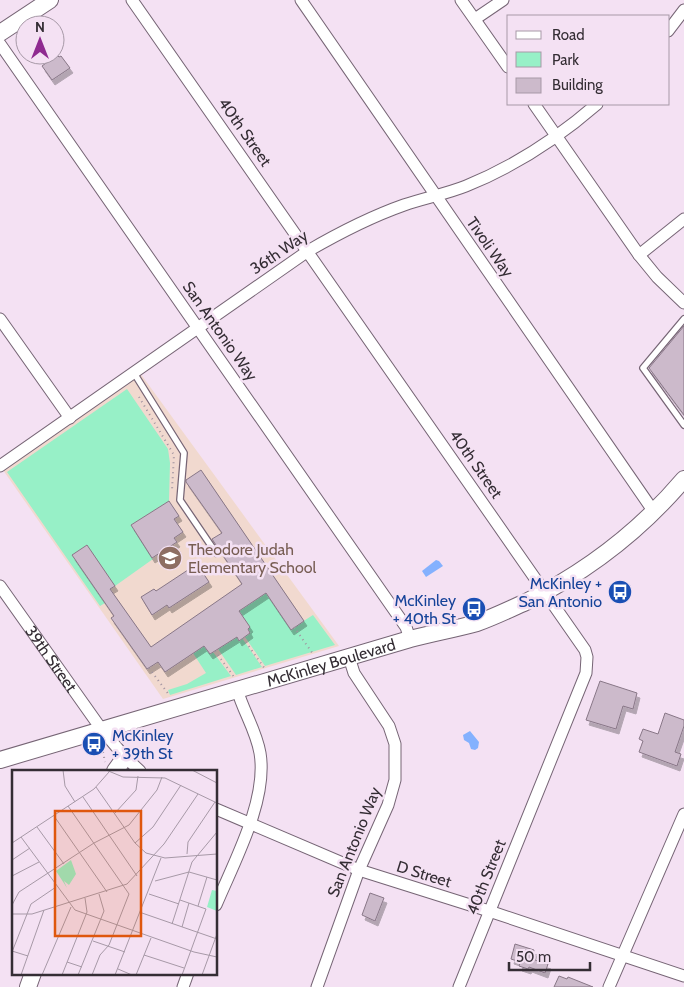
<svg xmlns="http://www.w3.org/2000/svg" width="684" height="987" font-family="Cabin,sans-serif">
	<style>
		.education { fill: #f1d9cf }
		.green { fill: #97f0c7 }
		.water { fill: #84b1fe }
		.building { fill: #ccbacb; stroke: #887787; filter: url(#shadow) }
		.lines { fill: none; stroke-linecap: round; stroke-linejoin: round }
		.lane-casing { stroke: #766575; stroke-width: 8 }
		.street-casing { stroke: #766575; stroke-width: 13 }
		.secondary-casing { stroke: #766575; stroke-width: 18 }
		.path { stroke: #a0929f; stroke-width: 2; stroke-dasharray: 1 4; stroke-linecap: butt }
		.lane { stroke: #fff; stroke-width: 5.5 }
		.street { stroke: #fff; stroke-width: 11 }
		.secondary { stroke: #fff; stroke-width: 16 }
		.labels { text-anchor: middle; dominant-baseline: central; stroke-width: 5; stroke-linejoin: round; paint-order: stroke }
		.street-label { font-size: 16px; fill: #342d34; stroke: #f4e1f3 }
		.education-label { font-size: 16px; fill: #785e54; stroke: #f4e1f3; text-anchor: start }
		.transit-label { font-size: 16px; fill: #164399; stroke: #f4e1f3; text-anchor: end }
		.inset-road { fill: none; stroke: #a799a7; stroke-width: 1 }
		.view { fill: #df570e; fill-opacity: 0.15; stroke: #df570e; stroke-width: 2.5 }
		.inset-edge { fill: none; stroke: #342d34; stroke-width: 2.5 }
	</style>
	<defs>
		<filter id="shadow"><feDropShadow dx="3" dy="5" stdDeviation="0" flood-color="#0004"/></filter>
	</defs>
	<rect width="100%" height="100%" fill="#f4e1f3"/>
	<polygon class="education" points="140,373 339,646 163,699 3,470"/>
	<g class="green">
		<polygon points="127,389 168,449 170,463 169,501 131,525 153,559 115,586 87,545 72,555 105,603 100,606 7,472"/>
		<polygon points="266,593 291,629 313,615 335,645 265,666 245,637 250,633 248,629 250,627 239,611"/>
		<polygon points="237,637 239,640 242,638 262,667 236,675 218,649"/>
		<polygon points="204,646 210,654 213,652 231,676 170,695 168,690 187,684 206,673 193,653"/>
	</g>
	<g class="water">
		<polygon points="436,560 439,561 443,566 426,577 422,571"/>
		<polygon points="470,731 479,742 478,748 475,750 471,749 469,743 464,740 463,735"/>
	</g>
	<g class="building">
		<polygon points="57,55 59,57 61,56 70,68 52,80 42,66"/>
		<polygon points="684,326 684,415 649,368"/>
		<polygon points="201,470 304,621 291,630 266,593 239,611 250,627 248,629 250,633 239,641 237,637 210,654 204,646 165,672 158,662 147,669 111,618 114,616 72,555 87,545 115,586 110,589 151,647 242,584 212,539 222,533 186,482 186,480"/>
		<polygon points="169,501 179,516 174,519 183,532 174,538 177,542 152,558 131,525"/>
		<polygon points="197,564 209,582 169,608 167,605 152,615 141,597 154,589 156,591"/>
		<polygon points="600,681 637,693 633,709 623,706 616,729 586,720"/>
		<polygon points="665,713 684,720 684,726 675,752 681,754 677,766 639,752 643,741 639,739 643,729 658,734"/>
		<polygon points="370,893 384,898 375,921 362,915"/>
		<polygon points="515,944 534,950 532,959 548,964 545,973 529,967 528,969 519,966 520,962 511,959"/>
		<polygon points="559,976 567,979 568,977 593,987 554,987"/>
	</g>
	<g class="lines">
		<g class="lane-casing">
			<g id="lane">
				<polyline points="684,319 643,368 684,425"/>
				<polyline points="134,373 184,453 180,500 216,553"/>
			</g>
		</g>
		<g class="street-casing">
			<g id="street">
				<polyline points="132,0 585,650 587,657 586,673 459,987"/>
				<polyline points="301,0 654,512"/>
				<polyline points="461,0 508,67"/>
				<polyline points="475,19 503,0"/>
				<polyline points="668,31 684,10"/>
				<polyline points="0,44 406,627 410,639"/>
				<polyline points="534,104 639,255 657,277 684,303"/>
				<polyline points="639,255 684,219"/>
				<polyline points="0,319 70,418"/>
				<path d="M0 466 308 251C339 233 370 217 404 205 424 198 446 194 466 186 513 167 559 137 597 104"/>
				<path id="s1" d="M0 586 102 730 125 757 140 771"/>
				<polyline points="216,809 359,870 489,911 684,976"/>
				<path d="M216 905C234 862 268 800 260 753 256 730 243 711 237 689"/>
				<polyline points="183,987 188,973"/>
				<polyline points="317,987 359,870 388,805 395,780 395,744 389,726 354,673 349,657"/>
				<polyline points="609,987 684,814"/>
			</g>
		</g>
		<g class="secondary-casing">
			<g id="secondary">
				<polyline points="0,33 50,0"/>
				<path id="s2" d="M0 760 410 639C433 633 455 629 477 623 494 617 510 609 526 602 586 572 640 531 684 479"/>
				<polyline points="115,771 125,757"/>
				<polyline points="28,987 33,973"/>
			</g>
		</g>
		<g class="path">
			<polyline points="139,397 174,455 172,490"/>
			<polyline points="294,627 313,654"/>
			<polyline points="243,638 265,669"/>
			<polyline points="215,651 234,677"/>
			<polyline points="149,668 170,696"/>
			<polyline points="103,752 105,762"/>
		</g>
		<use href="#lane" class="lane"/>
		<use href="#street" class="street"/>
		<use href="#secondary" class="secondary"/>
	</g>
	<defs>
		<g id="school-disc" transform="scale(1.25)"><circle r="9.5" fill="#8d6e63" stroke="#f4e1f3"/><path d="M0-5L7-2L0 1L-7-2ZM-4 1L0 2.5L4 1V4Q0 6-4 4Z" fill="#fff"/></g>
		<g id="bus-disc" transform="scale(1.25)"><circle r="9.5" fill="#1a4fb4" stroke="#f4e1f3"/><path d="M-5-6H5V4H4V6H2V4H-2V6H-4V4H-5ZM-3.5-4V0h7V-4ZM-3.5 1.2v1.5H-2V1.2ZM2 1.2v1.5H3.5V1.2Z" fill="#fff"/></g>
	</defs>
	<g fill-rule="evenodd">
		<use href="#school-disc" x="170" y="558"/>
		<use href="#bus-disc" x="620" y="592"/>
		<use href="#bus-disc" x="474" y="609"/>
		<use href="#bus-disc" x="94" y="744"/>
	</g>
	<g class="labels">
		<g class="street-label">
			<text transform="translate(245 132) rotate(55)">40th Street</text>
			<text transform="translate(490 247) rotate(55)">Tivoli Way</text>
			<text transform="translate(279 252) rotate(-34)">36th Way</text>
			<text transform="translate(220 331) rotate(55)">San Antonio Way</text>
			<text transform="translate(476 464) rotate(55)">40th Street</text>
			<text stroke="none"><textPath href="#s1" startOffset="89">39th Street</textPath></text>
			<text stroke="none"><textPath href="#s2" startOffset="345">McKinley Boulevard</textPath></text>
			<text transform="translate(354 842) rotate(-68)">San Antonio Way</text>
			<text transform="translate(424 874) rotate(17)">D Street</text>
			<text transform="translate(486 877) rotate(-68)">40th Street</text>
		</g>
		<g class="education-label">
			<text x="188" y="549">Theodore Judah<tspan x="188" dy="18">Elementary School</tspan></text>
		</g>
		<g class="transit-label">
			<text x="602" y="583">McKinley +<tspan x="602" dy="18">San Antonio</tspan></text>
			<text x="456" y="600">McKinley<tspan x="456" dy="18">+ 40th St</tspan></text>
			<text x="112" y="735" text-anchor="start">McKinley<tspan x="112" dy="18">+ 39th St</tspan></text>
		</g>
	</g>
	<g transform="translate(12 770)">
		<rect width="205" height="205" fill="#f4e1f3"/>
		<path d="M59 90 64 104 57 115 52 111 55 118 44 101ZM200 120 205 121V141L195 137Z" fill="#97f0c7"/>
		<path class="inset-road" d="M51 0 53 16 63 32M94 0 111 7 153 8 205 33M180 0 205 13M84 17 123 73 134 83 153 88 205 84M71 27 125 106M56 36 117 124 97 175 88 185 80 205M103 43 124 20 126 6M42 46 95 122M25 57 52 94M9 67 63 140 182 182 205 187M0 73 82 19 97 2M123 73 141 57 169 15M175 84 176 72 203 32M0 90 18 78M0 106 27 92M143 111 177 102 205 110M137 124 167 134M168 130 194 139 170 205M0 135 7 122 82 73 117 55 145 20 150 7M186 136 195 107M130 143 205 169M0 144H20L115 114 152 74 186 24M160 154 180 92 205 62M170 157 177 133M81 171 113 182M0 181 16 186M0 182 19 134 44 117M132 185 172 198M55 192 70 197M106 199 120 205M9 205 32 140M30 205 59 137M50 205 75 142 73 128M66 205 92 141 87 124M103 205 149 88M124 205 139 168M190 205 205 164"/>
		<path class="view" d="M43 41H129V166H43Z"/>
		<rect width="205" height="205" class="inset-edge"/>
	</g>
	<rect x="507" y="15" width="162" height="90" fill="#f4e1f3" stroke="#a799a7"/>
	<rect x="516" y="31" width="25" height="8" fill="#ffffff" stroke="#a799a7"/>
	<text x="552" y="40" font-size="15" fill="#342d34">Road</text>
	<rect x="516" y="52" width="25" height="15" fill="#97f0c7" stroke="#a799a7"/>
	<text x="552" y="65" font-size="15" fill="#342d34">Park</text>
	<rect x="516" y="78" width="25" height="15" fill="#ccbacb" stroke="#a799a7"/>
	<text x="552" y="90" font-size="15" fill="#342d34">Building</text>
	<g transform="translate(40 40)"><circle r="24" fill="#f4e1f3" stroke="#a799a7"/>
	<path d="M0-4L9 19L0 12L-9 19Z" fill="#8f2a90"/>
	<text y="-8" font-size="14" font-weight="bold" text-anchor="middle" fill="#342d34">N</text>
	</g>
	<path d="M509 962v8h81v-8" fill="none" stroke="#342d34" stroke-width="2.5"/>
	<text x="516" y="962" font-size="15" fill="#342d34" stroke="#f4e1f3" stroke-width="4" paint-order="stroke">50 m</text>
</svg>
